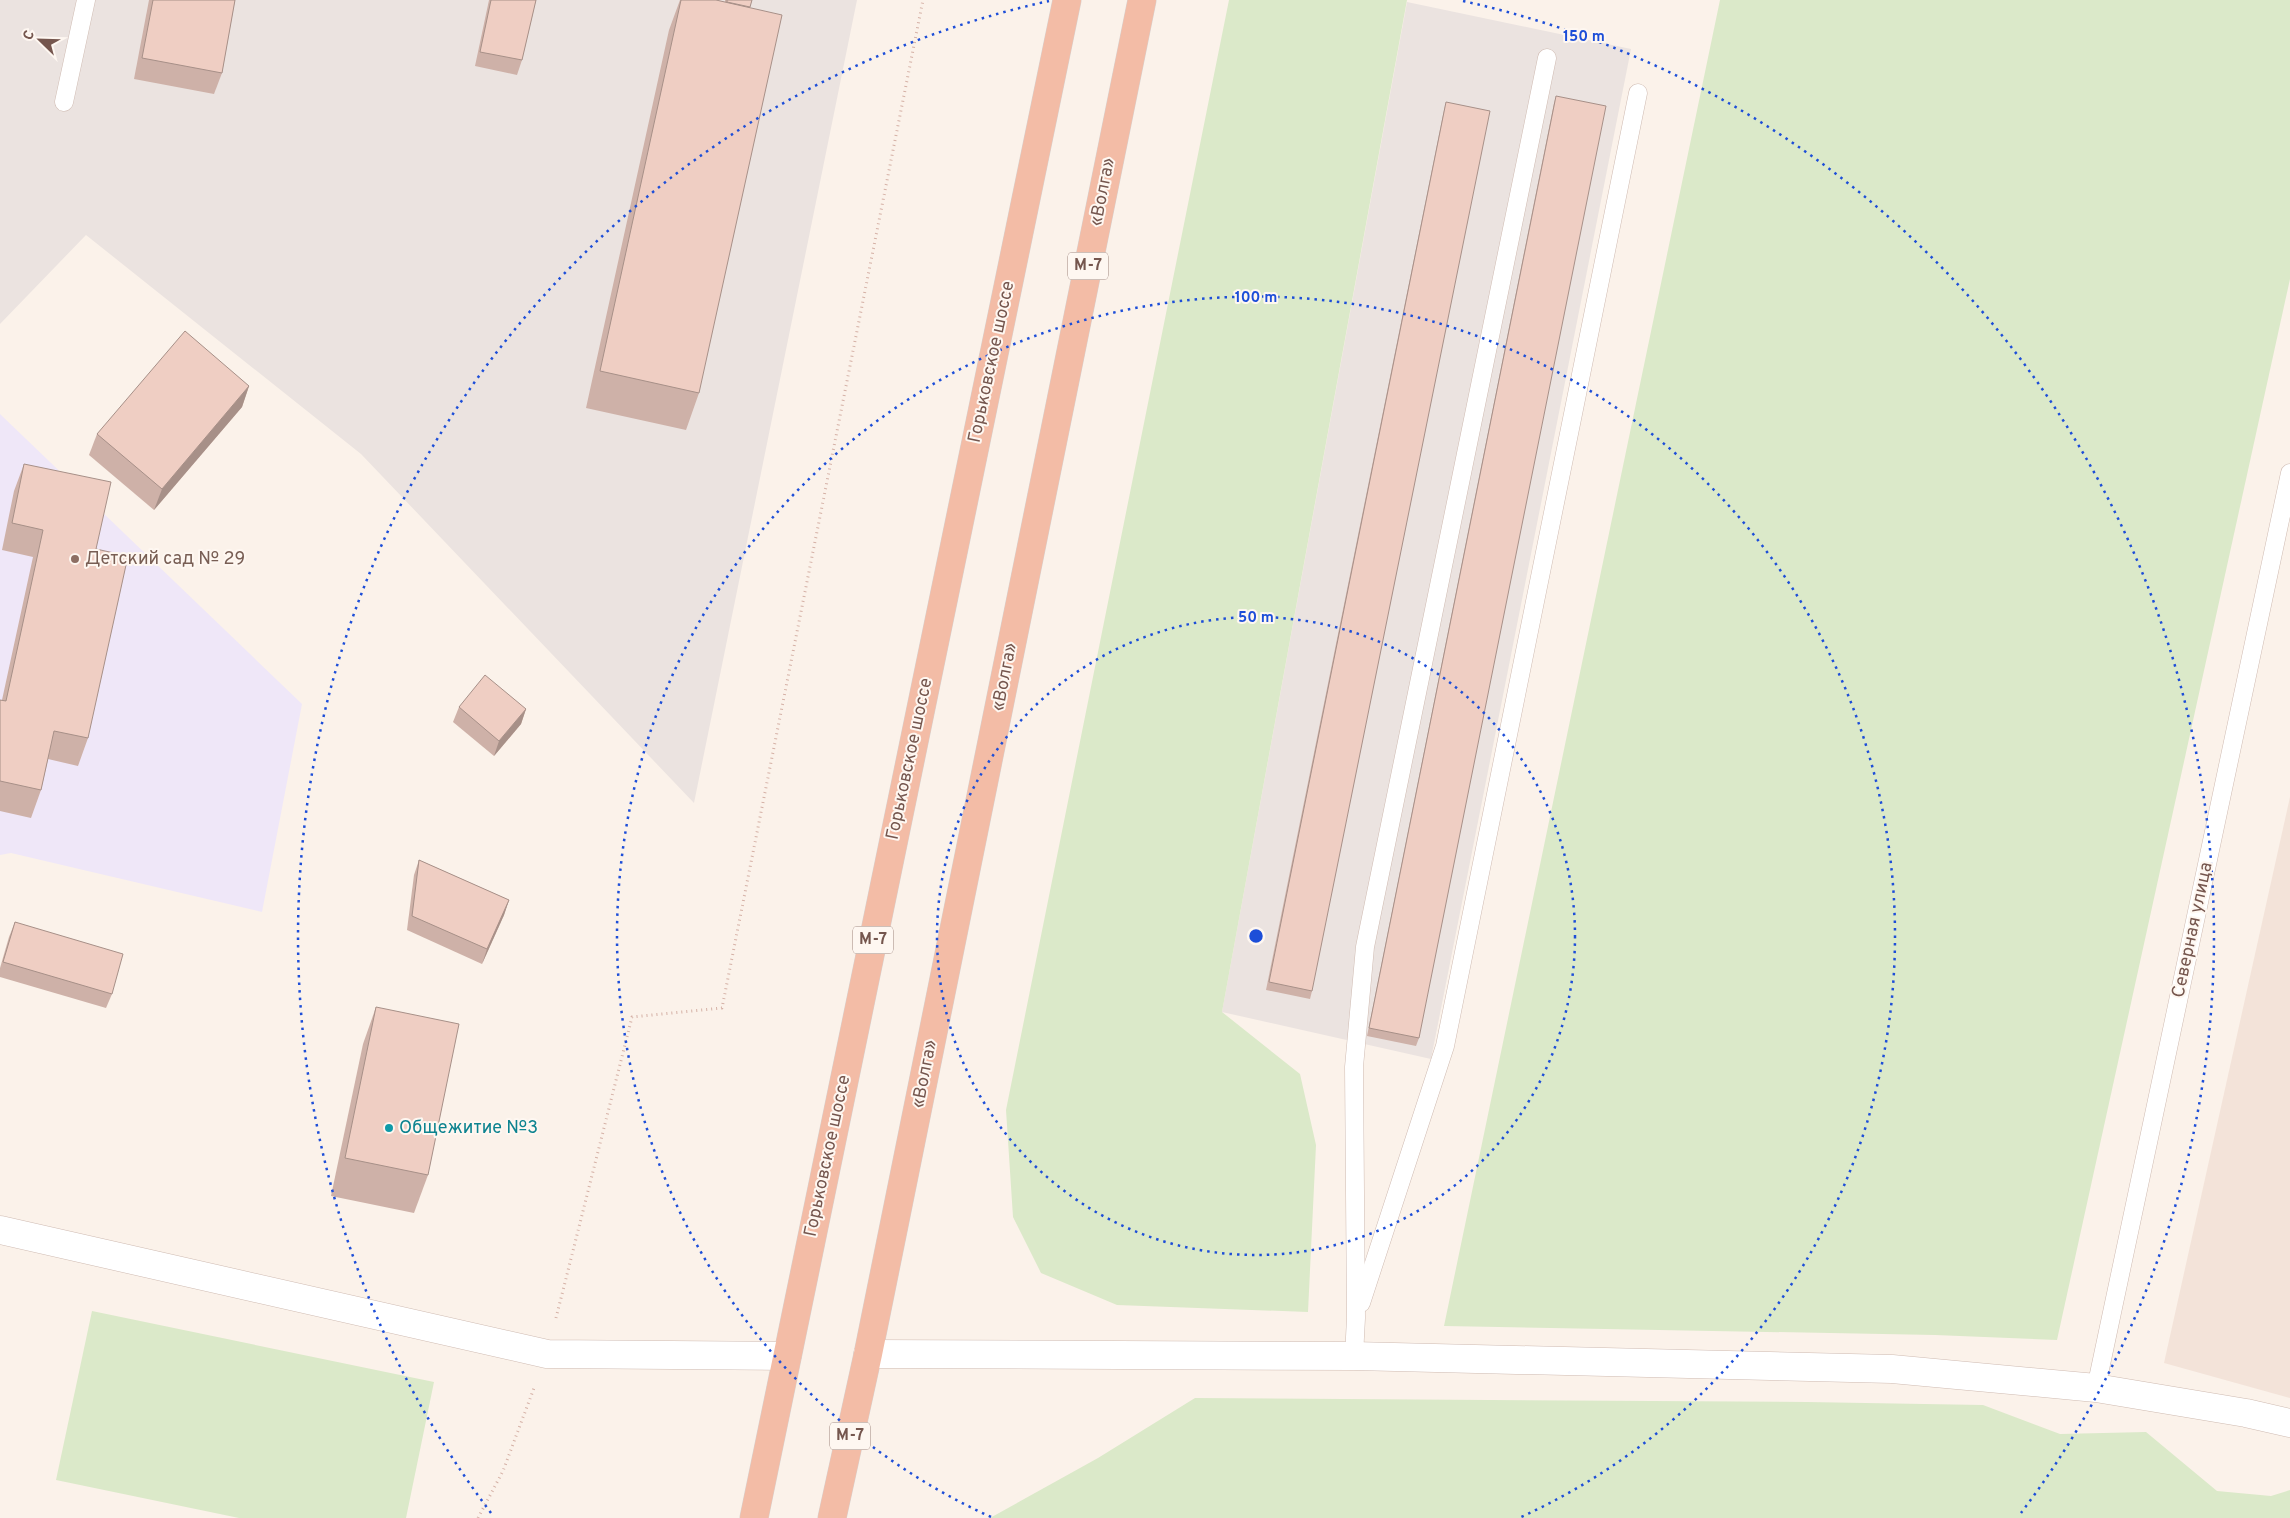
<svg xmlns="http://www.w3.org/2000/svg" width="2290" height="1518" font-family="Overpass,sans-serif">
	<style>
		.residential { fill: #f3e3d9 }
		.industrial { fill: #ebe3e0 }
		.education { fill: #efe7f8 }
		.green { fill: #dbe9c9 }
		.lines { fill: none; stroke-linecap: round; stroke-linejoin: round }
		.service-casing { stroke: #cfbbb2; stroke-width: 19 }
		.minor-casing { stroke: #cfbbb2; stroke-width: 29 }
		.trunk-casing { stroke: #d8d0cd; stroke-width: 29 }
		.path { stroke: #d5b1a6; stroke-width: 3; stroke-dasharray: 1 4; stroke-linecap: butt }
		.service { stroke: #fff; stroke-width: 18 }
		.minor { stroke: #fff; stroke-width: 28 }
		.trunk { stroke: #f3bca6; stroke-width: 28 }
		.wall { fill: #ceb1a8 }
		.shaded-wall { fill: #a79088 }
		.building { fill: #efcec3; stroke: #a79088 }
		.ring { fill: none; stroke: #1d4ed8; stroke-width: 2.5; stroke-dasharray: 2.5 5 }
		.education-dot { fill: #8d6e63; stroke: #fef7f1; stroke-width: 2 }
		.culture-dot { fill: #0f9aa8; stroke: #fef7f1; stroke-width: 2 }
		.labels { text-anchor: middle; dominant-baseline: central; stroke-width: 4; stroke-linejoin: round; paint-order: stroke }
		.shield { fill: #fef7f1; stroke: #9e867f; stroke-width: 1 }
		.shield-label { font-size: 16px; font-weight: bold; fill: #75564e }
		.street-label { font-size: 18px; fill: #75564e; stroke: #fef7f1 }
		.education-label { font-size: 18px; fill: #785e54; stroke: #fef7f1; text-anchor: start }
		.culture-label { font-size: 18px; fill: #0d838f; stroke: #fef7f1; text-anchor: start }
		.centre { fill: #1d4ed8; stroke: #fef7f1; stroke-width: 2.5 }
		.ring-label { font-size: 15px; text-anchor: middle; font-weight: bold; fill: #1d4ed8; stroke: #fef7f1; stroke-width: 4; stroke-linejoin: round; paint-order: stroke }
	</style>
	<rect width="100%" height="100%" fill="#fbf2ea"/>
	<polygon class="residential" points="2290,797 2290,1398 2164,1363"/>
	<g class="industrial">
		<polygon points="0,0 857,0 694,803 361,454 86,235 0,324"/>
		<polygon points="1407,2 1631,49 1431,1059 1222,1012"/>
	</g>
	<polygon class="education" points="0,414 302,704 262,912 11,853 0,855"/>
	<g class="green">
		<polygon points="1229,0 1407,0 1222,1012 1300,1074 1316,1145 1308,1312 1117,1305 1041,1273 1013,1217 1006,1110"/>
		<polygon points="1720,0 2290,0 2290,279 2057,1340 1935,1335 1444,1326"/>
		<polygon points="92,1311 434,1382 406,1518 239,1518 56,1480"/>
		<polygon points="1195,1398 1807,1402 1983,1405 2060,1434 2146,1432 2217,1491 2271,1496 2290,1490 2290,1518 990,1518 1098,1458"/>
	</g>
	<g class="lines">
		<g class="service-casing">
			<g id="service">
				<polyline points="64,102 86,0"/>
				<polyline points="1361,1303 1445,1046 1638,93"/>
				<polyline points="1354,1356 1356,1318 1354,1067 1365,947 1547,58"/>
				<polyline points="2096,1388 2290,473"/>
			</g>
		</g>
		<g class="minor-casing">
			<g id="minor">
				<polyline points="0,1230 547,1354 787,1356"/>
				<polyline points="868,1354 1354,1356 1892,1369 2096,1388 2246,1413 2290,1423"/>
			</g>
		</g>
		<g class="trunk-casing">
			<g id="trunk">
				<polyline points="754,1518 1067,0"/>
				<polyline points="832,1518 868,1354 1142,0"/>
			</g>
		</g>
		<g class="path">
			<polyline points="556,1318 632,1017 722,1008 923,0"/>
			<polyline points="478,1518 503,1471 534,1388"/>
		</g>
		<use href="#service" class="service"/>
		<use href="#minor" class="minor"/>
		<use href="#trunk" class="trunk"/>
	</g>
	<g class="wall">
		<polygon points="149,0 235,0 222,73 214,94 134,79"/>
		<polygon points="489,0 536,0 522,60 517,75 475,66"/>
		<polygon points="680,0 716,0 725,2 725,0 752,0 750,7 699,393 686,430 586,408 669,30"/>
		<polygon points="1556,96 1419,1038 1416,1046 1367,1036 1554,103"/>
		<polygon points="1446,102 1312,991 1310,999 1266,990 1444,110"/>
		<polygon points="249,386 242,407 154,510 89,455 97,434"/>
		<polygon points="24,464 96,549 88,738 78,766 48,759 41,790 31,818 0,811 0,700 2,700 33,557 2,550 14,491"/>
		<polygon points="459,707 526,709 521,724 494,756 453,722"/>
		<polygon points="419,860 509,900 504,915 482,964 407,930 414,875"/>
		<polygon points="15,922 112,994 106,1008 0,977 0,968 9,937"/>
		<polygon points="376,1007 428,1175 414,1213 331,1196 363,1044"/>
	</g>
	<g class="shaded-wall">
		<polygon points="249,386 242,407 154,510 162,489"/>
		<polygon points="526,709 521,724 494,756 499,741"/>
		<polygon points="509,900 504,915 482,964 487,949"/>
	</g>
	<g class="building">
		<polygon points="153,0 235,0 222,73 142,58"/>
		<polygon points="491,0 536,0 522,60 480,52"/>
		<polygon points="681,0 716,0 782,15 699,393 600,371"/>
		<polygon points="727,0 752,0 750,7 727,2"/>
		<polygon points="1556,96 1606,106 1419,1038 1369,1028"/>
		<polygon points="1446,102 1490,111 1312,991 1269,982"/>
		<polygon points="185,331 249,386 162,489 97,434"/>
		<polygon points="24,464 111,482 96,549 128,556 88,738 54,731 41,790 0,781 0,700 6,701 43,530 12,523"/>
		<polygon points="485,675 526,709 499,741 459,707"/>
		<polygon points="419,860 509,900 487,949 412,916"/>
		<polygon points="15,922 123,954 112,994 3,962"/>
		<polygon points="376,1007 459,1024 428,1175 345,1158"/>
	</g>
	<g class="ring">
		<circle cx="1256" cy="936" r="319"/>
		<path d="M991 1517A639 639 0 1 1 1521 1517"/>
		<path d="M491 1513A958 958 0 0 1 1049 1M1463 1A958 958 0 0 1 2021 1513"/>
	</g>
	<circle class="education-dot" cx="75" cy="559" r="5"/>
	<circle class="culture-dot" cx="389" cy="1128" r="5"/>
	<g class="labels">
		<g class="shield">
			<rect x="1068" y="252.5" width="40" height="27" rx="4"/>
			<rect x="853" y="926.5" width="40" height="27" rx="4"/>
			<rect x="830" y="1422.5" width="40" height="27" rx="4"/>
		</g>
		<g class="shield-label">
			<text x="1088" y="266">М-7</text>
			<text x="873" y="940">М-7</text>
			<text x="850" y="1436">М-7</text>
		</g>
		<g class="street-label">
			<text transform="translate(1103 192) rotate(-79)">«Волга»</text>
			<text transform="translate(992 362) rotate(-78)">Горьковское шоссе</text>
			<text transform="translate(1005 677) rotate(-79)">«Волга»</text>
			<text transform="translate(910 759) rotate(-78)">Горьковское шоссе</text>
			<text transform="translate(2193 930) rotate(-78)">Северная улица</text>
			<text transform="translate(925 1074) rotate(-79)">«Волга»</text>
			<text transform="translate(828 1156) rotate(-78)">Горьковское шоссе</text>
		</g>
		<g class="education-label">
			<text x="85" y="559">Детский сад № 29</text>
		</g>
		<g class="culture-label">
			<text x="399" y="1128">Общежитие №3</text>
		</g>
	</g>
	<circle cx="1256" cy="936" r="8" class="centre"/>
	<g class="ring-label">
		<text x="1584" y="41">150 m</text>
		<text x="1256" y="302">100 m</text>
		<text x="1256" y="622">50 m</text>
	</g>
	<g transform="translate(40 40) rotate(293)" stroke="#fef7f1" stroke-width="4" paint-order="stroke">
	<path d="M0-4L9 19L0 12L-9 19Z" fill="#75564e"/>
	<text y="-8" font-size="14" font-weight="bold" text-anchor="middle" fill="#75564e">С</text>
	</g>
</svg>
